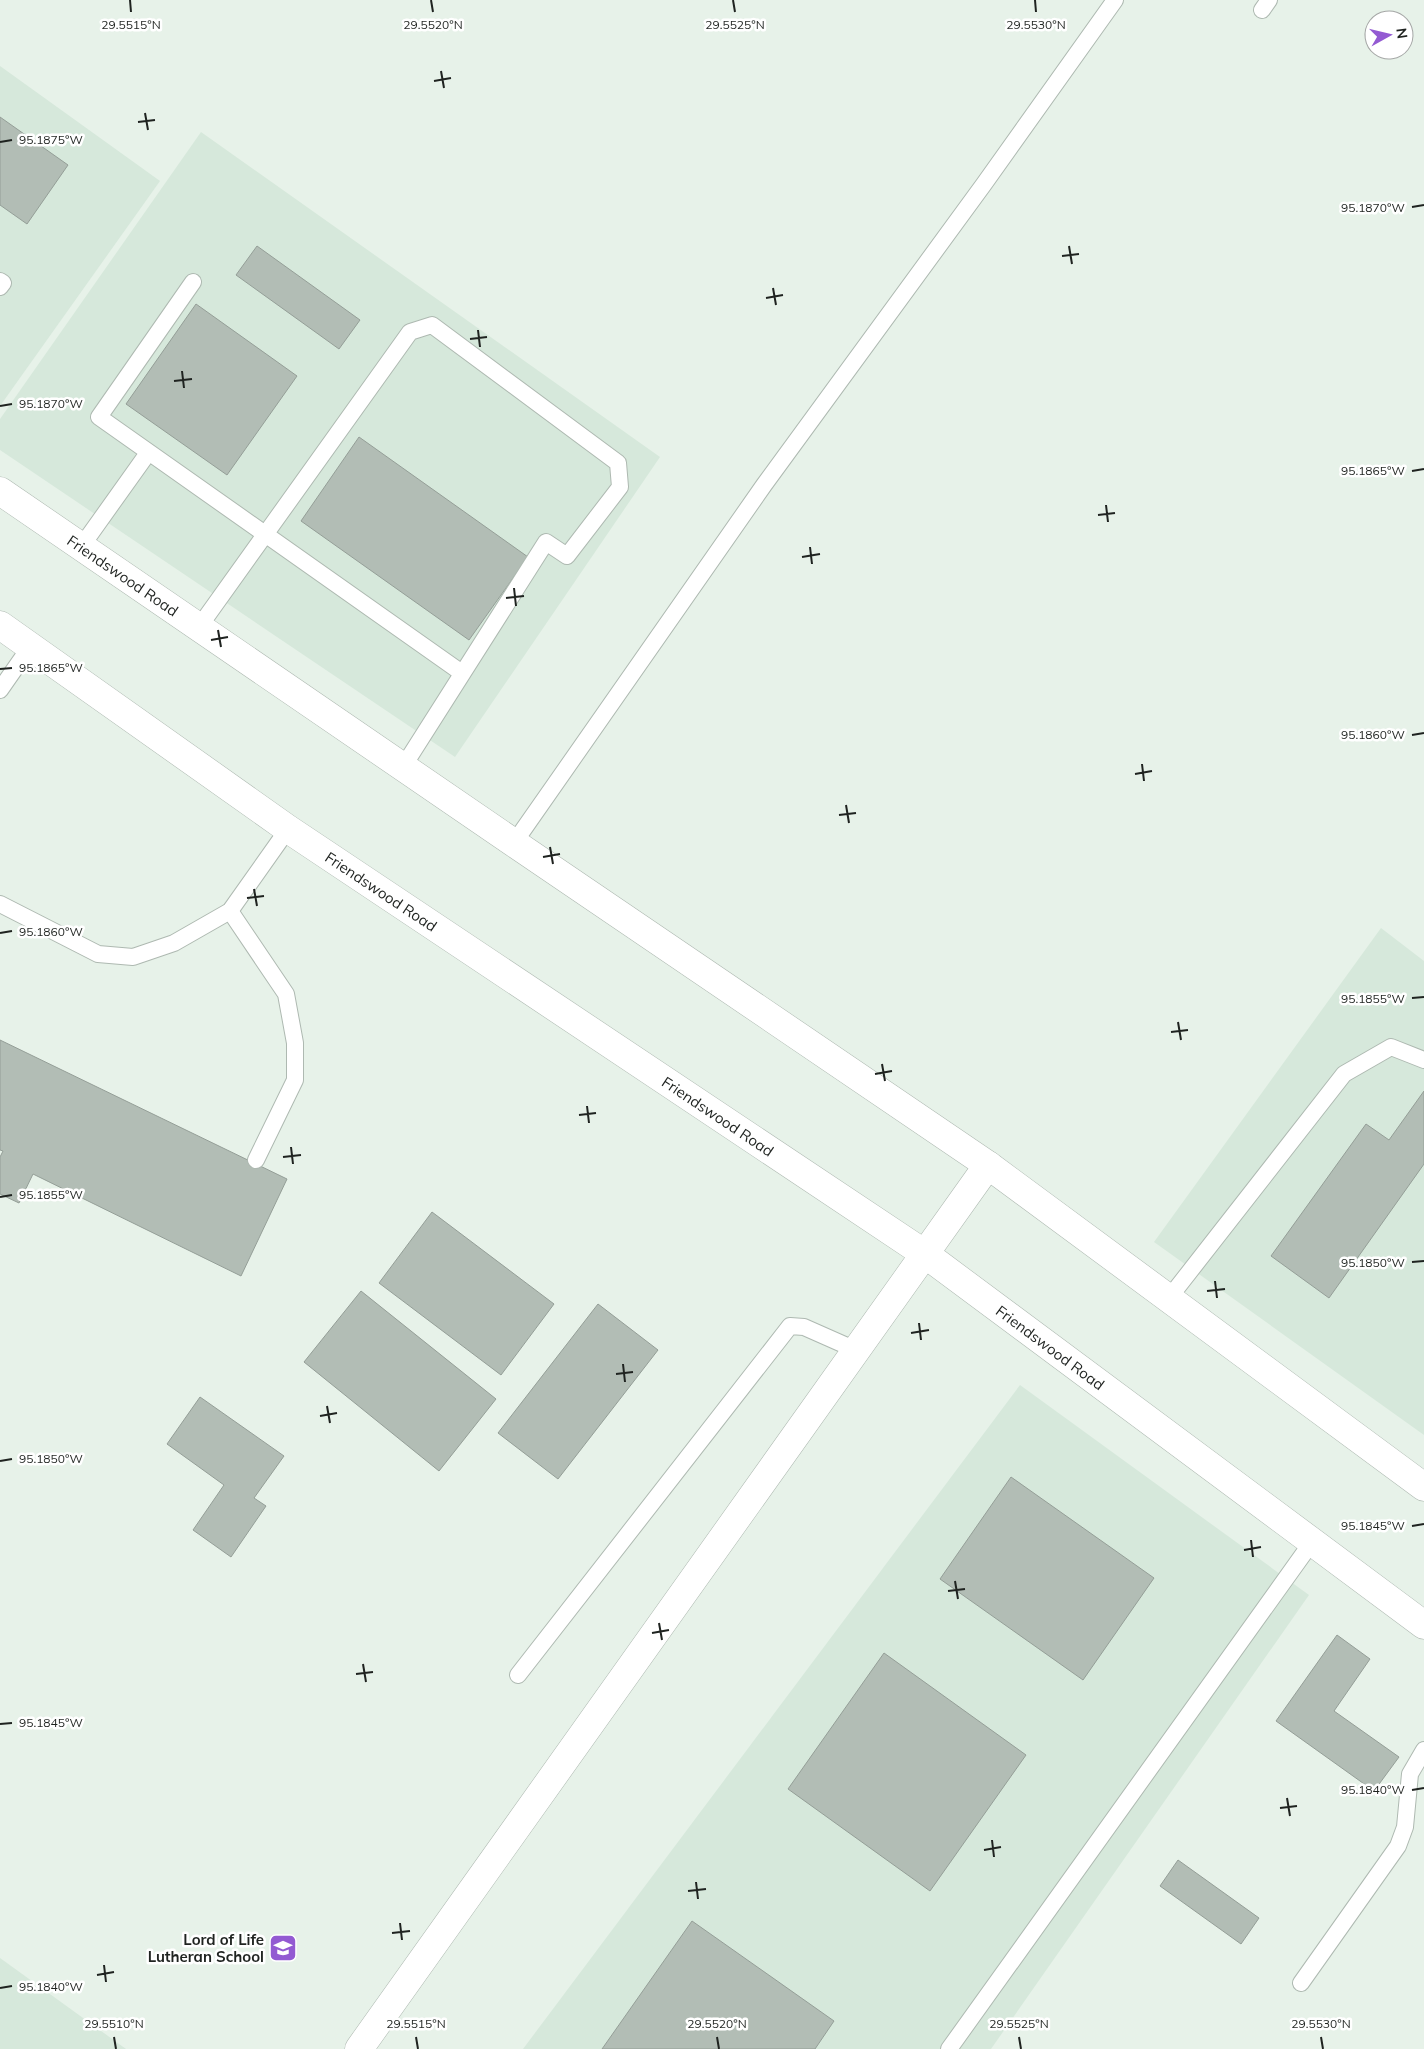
<svg xmlns="http://www.w3.org/2000/svg" width="1424" height="2049" font-family="Mulish,sans-serif">
	<style>
		.built { fill: #d6e8db }
		.building { fill: #b2bdb5; stroke: #949e97 }
		.lines { fill: none; stroke-linecap: round; stroke-linejoin: round }
		.lane-casing { stroke: #aeb9b1; stroke-width: 18 }
		.street-casing { stroke: #aeb9b1; stroke-width: 29 }
		.secondary-casing { stroke: #aeb9b1; stroke-width: 29 }
		.lane { stroke: #fff; stroke-width: 16 }
		.street { stroke: #fff; stroke-width: 28 }
		.secondary { stroke: #fff; stroke-width: 28 }
		.ticks { fill: none; stroke: #1f2320; stroke-width: 2 }
		.labels { text-anchor: middle; dominant-baseline: central; stroke-width: 5; stroke-linejoin: round; paint-order: stroke }
		.street-label { font-size: 15px; fill: #1f2320; stroke: #fff }
		.poi-label { font-size: 15px; font-weight: bold; fill: #1f2320; stroke: #fff; text-anchor: end }
		.ticks-label { font-size: 12px; text-anchor: middle; fill: #1f2320; stroke: #fff; stroke-width: 5; stroke-linejoin: round; paint-order: stroke }
	</style>
	<rect width="100%" height="100%" fill="#e7f2e9"/>
	<g class="built">
		<polygon points="0,66 160,181 0,406"/>
		<polygon points="201,132 660,457 455,757 0,450 0,419"/>
		<polygon points="1381,928 1424,961 1424,1435 1154,1242"/>
		<polygon points="1020,1385 1309,1595 991,2049 523,2049"/>
		<polygon points="0,1958 126,2049 0,2049"/>
	</g>
	<g class="building">
		<polygon points="0,117 68,165 27,224 0,205"/>
		<polygon points="257,246 360,320 339,349 236,275"/>
		<polygon points="196,304 297,376 227,475 126,404"/>
		<polygon points="359,437 528,557 469,640 301,521"/>
		<polygon points="0,1040 287,1179 241,1276 33,1174 19,1203 0,1194 0,1157 3,1151 0,1150"/>
		<polygon points="1424,1091 1424,1164 1329,1298 1271,1256 1366,1124 1389,1140"/>
		<polygon points="432,1212 554,1304 501,1375 379,1283"/>
		<polygon points="361,1291 496,1399 439,1471 304,1362"/>
		<polygon points="598,1304 658,1350 558,1479 498,1433"/>
		<polygon points="200,1397 284,1456 254,1498 266,1506 231,1557 193,1530 224,1485 167,1444"/>
		<polygon points="1011,1477 1154,1578 1083,1680 940,1579"/>
		<polygon points="1337,1635 1370,1659 1334,1711 1399,1757 1374,1791 1276,1721"/>
		<polygon points="884,1653 1026,1755 930,1891 788,1789"/>
		<polygon points="1178,1860 1259,1918 1241,1944 1160,1886"/>
		<polygon points="692,1921 834,2021 815,2049 602,2049"/>
	</g>
	<g class="lines">
		<g class="lane-casing">
			<g id="lane">
				<polyline points="1262,10 1269,0"/>
				<polyline points="0,281 3,283 0,287"/>
				<polyline points="193,282 99,417 462,673"/>
				<polyline points="81,547 148,453"/>
				<polyline points="199,627 410,332 432,325 618,463 620,487 567,556 546,542 403,767"/>
				<polyline points="0,690 30,647"/>
				<polyline points="514,843 764,485 984,184 1115,0"/>
				<polyline points="0,904 98,954 133,957 174,943 230,911 288,829"/>
				<polyline points="230,911 286,994 295,1043 295,1080 256,1160"/>
				<polyline points="1169,1298 1344,1074 1391,1047 1424,1060"/>
				<polyline points="518,1675 790,1326 804,1327 856,1350"/>
				<polyline points="1301,1983 1398,1846 1405,1827 1410,1774 1424,1750"/>
				<polyline points="949,2049 1312,1542"/>
			</g>
		</g>
		<g class="street-casing">
			<polyline id="street" points="359,2049 988,1165"/>
		</g>
		<g class="secondary-casing">
			<g id="secondary">
				<path id="s1" d="M0 491 514 843 988 1165 1424 1487"/>
				<path id="s2" d="M0 625 288 829 925 1254 1424 1625"/>
			</g>
		</g>
		<use href="#lane" class="lane"/>
		<use href="#street" class="street"/>
		<use href="#secondary" class="secondary"/>
	</g>
	<path class="ticks" d="M130 0 131 12M431 0 433 12M733 0 735 12M1035 0 1036 12M441 71 444 88M434 81 451 78M145 113 148 130M138 122 155 120M0 142 12 140M1412 207 1424 205M1069 246 1072 264M1062 256 1079 254M773 288 776 305M766 298 783 295M478 330 480 347M470 339 487 337M182 371 184 388M174 381 192 379M0 406 12 404M1412 471 1424 469M1106 505 1108 522M1098 515 1115 513M810 547 812 564M802 557 820 554M514 588 516 606M506 598 524 596M218 630 221 647M211 640 228 637M0 669 12 668M1412 735 1424 733M1142 764 1144 781M1135 774 1152 771M846 805 849 823M839 815 856 813M550 847 553 864M543 857 560 854M254 889 257 906M247 898 264 896M0 933 12 931M1412 998 1424 997M1178 1022 1181 1040M1171 1032 1188 1030M882 1064 885 1081M875 1074 892 1071M587 1106 589 1123M579 1115 596 1113M291 1147 293 1164M283 1157 301 1155M0 1197 12 1195M1412 1262 1424 1261M1215 1281 1217 1298M1207 1291 1225 1289M919 1323 921 1340M911 1333 929 1330M623 1364 625 1382M616 1374 633 1372M327 1406 330 1423M320 1416 337 1413M0 1461 12 1459M1412 1526 1424 1524M1251 1540 1253 1557M1244 1550 1261 1547M955 1581 958 1599M948 1591 965 1589M659 1623 662 1640M652 1633 669 1630M363 1664 366 1682M356 1674 373 1672M0 1724 12 1723M1412 1790 1424 1788M1287 1798 1290 1816M1280 1808 1297 1806M992 1840 994 1857M984 1850 1001 1847M696 1882 698 1899M688 1891 706 1889M400 1923 402 1940M392 1933 410 1931M104 1965 106 1982M97 1975 114 1972M0 1988 12 1986M114 2037 116 2049M416 2037 418 2049M717 2037 719 2049M1019 2037 1021 2049M1321 2037 1323 2049"/>
	<defs>
		<g id="school-square" transform="scale(1.4375)"><rect x="-9" y="-9" width="18" height="18" rx="4" fill="#935ad2" stroke="#fff"/><path d="M0-5L7-2L0 1L-7-2ZM-4 1L0 2.5L4 1V4Q0 6-4 4Z" fill="#fff"/></g>
	</defs>
	<g fill-rule="evenodd">
		<use href="#school-square" x="283" y="1948"/>
	</g>
	<g class="labels">
		<g class="street-label">
			<text stroke="none"><textPath href="#s1" startOffset="149">Friendswood Road</textPath></text>
			<text stroke="none"><textPath href="#s2" startOffset="465">Friendswood Road</textPath></text>
			<text stroke="none"><textPath href="#s2" startOffset="870">Friendswood Road</textPath></text>
			<text stroke="none"><textPath href="#s2" startOffset="1275">Friendswood Road</textPath></text>
		</g>
		<g class="poi-label">
			<text x="264" y="1939">Lord of Life<tspan x="264" dy="17">Lutheran School</tspan></text>
		</g>
	</g>
	<g class="ticks-label">
		<text x="131" y="29">29.5515°N</text>
		<text x="433" y="29">29.5520°N</text>
		<text x="735" y="29">29.5525°N</text>
		<text x="1036" y="29">29.5530°N</text>
		<text x="51" y="144">95.1875°W</text>
		<text x="1373" y="212">95.1870°W</text>
		<text x="51" y="408">95.1870°W</text>
		<text x="1373" y="475">95.1865°W</text>
		<text x="51" y="672">95.1865°W</text>
		<text x="1373" y="739">95.1860°W</text>
		<text x="51" y="936">95.1860°W</text>
		<text x="1373" y="1003">95.1855°W</text>
		<text x="51" y="1199">95.1855°W</text>
		<text x="1373" y="1267">95.1850°W</text>
		<text x="51" y="1463">95.1850°W</text>
		<text x="1373" y="1530">95.1845°W</text>
		<text x="51" y="1727">95.1845°W</text>
		<text x="1373" y="1794">95.1840°W</text>
		<text x="51" y="1991">95.1840°W</text>
		<text x="114" y="2028">29.5510°N</text>
		<text x="416" y="2028">29.5515°N</text>
		<text x="717" y="2028">29.5520°N</text>
		<text x="1019" y="2028">29.5525°N</text>
		<text x="1321" y="2028">29.5530°N</text>
	</g>
	<g transform="translate(1389 35) rotate(82)"><circle r="24" fill="#ffffff" stroke="#a5a7a6"/>
	<path d="M0-4L9 19L0 12L-9 19Z" fill="#935ad2"/>
	<text y="-8" font-size="14" font-weight="bold" text-anchor="middle" fill="#1f2320">N</text>
	</g>
</svg>
